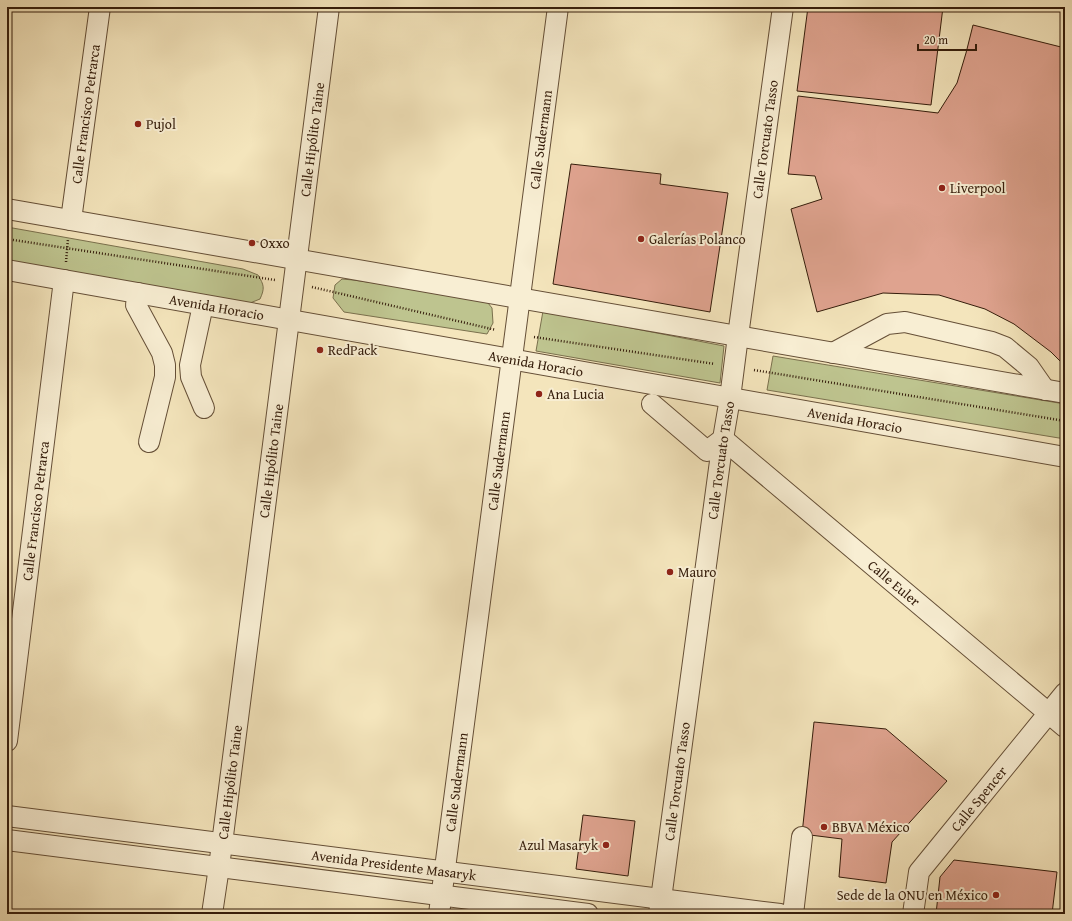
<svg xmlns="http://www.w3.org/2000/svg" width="1072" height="921" font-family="'Gentium Book Plus',serif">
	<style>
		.green { fill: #bec48f; stroke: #7a704d }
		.building { fill: #dfa38f; stroke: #351d0b }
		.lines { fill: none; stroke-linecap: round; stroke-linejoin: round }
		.minor-casing { stroke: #654f37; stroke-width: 22 }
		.path { stroke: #351d0b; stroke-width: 2.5; stroke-dasharray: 1 2; stroke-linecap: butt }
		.minor { stroke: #f8eed3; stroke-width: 20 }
		.poi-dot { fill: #8f2418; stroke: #f8eed3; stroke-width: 1.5 }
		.labels { text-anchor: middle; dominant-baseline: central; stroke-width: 4; stroke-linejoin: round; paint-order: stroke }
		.street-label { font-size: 14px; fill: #351d0b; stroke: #f8eed3 }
		.poi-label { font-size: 14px; fill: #351d0b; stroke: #f8eed3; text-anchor: start }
	</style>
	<rect width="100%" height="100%" fill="#f4e5bc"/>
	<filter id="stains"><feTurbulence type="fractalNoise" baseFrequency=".005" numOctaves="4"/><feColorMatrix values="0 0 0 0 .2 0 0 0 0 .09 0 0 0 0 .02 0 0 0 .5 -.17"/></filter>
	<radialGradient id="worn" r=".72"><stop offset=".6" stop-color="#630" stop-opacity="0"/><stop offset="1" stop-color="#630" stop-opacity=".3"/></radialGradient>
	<g class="green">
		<path d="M7 227 243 269 258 275C264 285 265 288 260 299L250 303 7 262Z"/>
		<polygon points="342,279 353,280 484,298 492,308 493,323 487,334 344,312 333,298 335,285"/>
		<polygon points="543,311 724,346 720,383 536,351"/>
		<polygon points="773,356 1065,404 1065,439 767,390"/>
	</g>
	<g class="building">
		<polygon points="808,7 943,7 931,105 797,91"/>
		<polygon points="973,25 1065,48 1065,91 1063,99 1063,137 1065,160 1065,366 1051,352 1014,324 985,309 939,295 883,293 817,312 791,209 822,199 815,176 788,174 798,96 938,113 957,83 966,53"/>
		<polygon points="571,164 661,174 660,184 728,193 710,312 553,284"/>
		<polygon points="814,722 886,729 947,781 892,842 886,883 839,877 842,839 802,834"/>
		<polygon points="583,815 635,821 628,876 576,869"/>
		<polygon points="954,860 1057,872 1052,914 936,914 940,877"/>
	</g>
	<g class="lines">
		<g class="minor-casing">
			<g id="minor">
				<polyline points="7,209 1065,393"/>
				<path id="s1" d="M71 220 100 7"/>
				<path id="s2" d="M7 270 1065 457"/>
				<polyline points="138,293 136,305 162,353 165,365 165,377 149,442"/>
				<polyline points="203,305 190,365 191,377 204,408"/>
				<polyline points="833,353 887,324 905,322 992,342 1005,347 1029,367 1045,390"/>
				<path id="s3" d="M652 404 707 451 723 439 1065 727"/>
				<path id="s4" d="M7 741 64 280"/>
				<path id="s5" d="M7 816 780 914"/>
				<polyline points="7,840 588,914"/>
				<path id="s6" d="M212 914 219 867 329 7"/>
				<path id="s7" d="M439 914 558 7"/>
				<path id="s8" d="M659 914 723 439 730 398 738 336 783 7"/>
				<polyline points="793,914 802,837"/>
				<path id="s9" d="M913 914 919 872 1065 693"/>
			</g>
		</g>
		<g class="path">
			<polyline points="7,239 275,280"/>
			<polyline points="66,262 68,239"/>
			<polyline points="312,287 496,330"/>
			<polyline points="534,337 715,364"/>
			<polyline points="754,370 1065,421"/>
		</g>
		<use href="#minor" class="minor"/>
	</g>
	<g class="poi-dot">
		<circle cx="138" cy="124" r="4"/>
		<circle cx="942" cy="188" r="4"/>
		<circle cx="641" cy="239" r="4"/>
		<circle cx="252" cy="243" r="4"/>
		<circle cx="320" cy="350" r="4"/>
		<circle cx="539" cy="394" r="4"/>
		<circle cx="670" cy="572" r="4"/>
		<circle cx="824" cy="827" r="4"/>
		<circle cx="606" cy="845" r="4"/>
		<circle cx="996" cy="895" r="4"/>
	</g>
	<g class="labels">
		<g class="street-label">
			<text stroke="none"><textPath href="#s1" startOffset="107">Calle Francisco Petrarca</textPath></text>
			<text stroke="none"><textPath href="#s6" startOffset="781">Calle Hipólito Taine</textPath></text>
			<text stroke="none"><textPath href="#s7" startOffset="781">Calle Sudermann</textPath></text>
			<text stroke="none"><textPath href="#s8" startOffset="782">Calle Torcuato Tasso</textPath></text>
			<text stroke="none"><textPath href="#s2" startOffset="213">Avenida Horacio</textPath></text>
			<text stroke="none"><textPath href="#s2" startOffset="537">Avenida Horacio</textPath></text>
			<text stroke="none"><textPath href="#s2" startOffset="861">Avenida Horacio</textPath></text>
			<text stroke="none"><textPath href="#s7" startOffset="457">Calle Sudermann</textPath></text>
			<text stroke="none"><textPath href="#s8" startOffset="458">Calle Torcuato Tasso</textPath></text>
			<text stroke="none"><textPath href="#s6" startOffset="457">Calle Hipólito Taine</textPath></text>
			<text stroke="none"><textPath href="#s4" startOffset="232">Calle Francisco Petrarca</textPath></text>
			<text stroke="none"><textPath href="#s3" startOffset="316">Calle Euler</textPath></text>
			<text stroke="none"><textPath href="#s8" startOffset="134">Calle Torcuato Tasso</textPath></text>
			<text stroke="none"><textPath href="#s6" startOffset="133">Calle Hipólito Taine</textPath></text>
			<text stroke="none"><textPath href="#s7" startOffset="133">Calle Sudermann</textPath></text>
			<text stroke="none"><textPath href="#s9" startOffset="137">Calle Spencer</textPath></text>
			<text stroke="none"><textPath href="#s5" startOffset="390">Avenida Presidente Masaryk</textPath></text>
		</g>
		<g class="poi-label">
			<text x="146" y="124">Pujol</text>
			<text x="950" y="188">Liverpool</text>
			<text x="649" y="239">Galerías Polanco</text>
			<text x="260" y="243">Oxxo</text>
			<text x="328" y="350">RedPack</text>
			<text x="547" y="394">Ana Lucia</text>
			<text x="678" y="572">Mauro</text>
			<text x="832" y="827">BBVA México</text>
			<text x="598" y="845" text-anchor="end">Azul Masaryk</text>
			<text x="988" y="895" text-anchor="end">Sede de la ONU en México</text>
		</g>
	</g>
	<rect width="1072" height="921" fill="none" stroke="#f4e5bc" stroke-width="24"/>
	<rect x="8" y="8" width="1056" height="905" fill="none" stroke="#351d0b" stroke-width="2"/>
	<rect x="12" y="12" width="1048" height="897" fill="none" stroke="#351d0b"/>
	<path d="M918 44v6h58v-6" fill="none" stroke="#351d0b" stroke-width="2"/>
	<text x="924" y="44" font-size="12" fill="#351d0b" stroke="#f8eed3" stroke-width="3" paint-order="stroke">20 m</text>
	<rect width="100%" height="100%" filter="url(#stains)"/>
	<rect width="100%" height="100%" fill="url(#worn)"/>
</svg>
